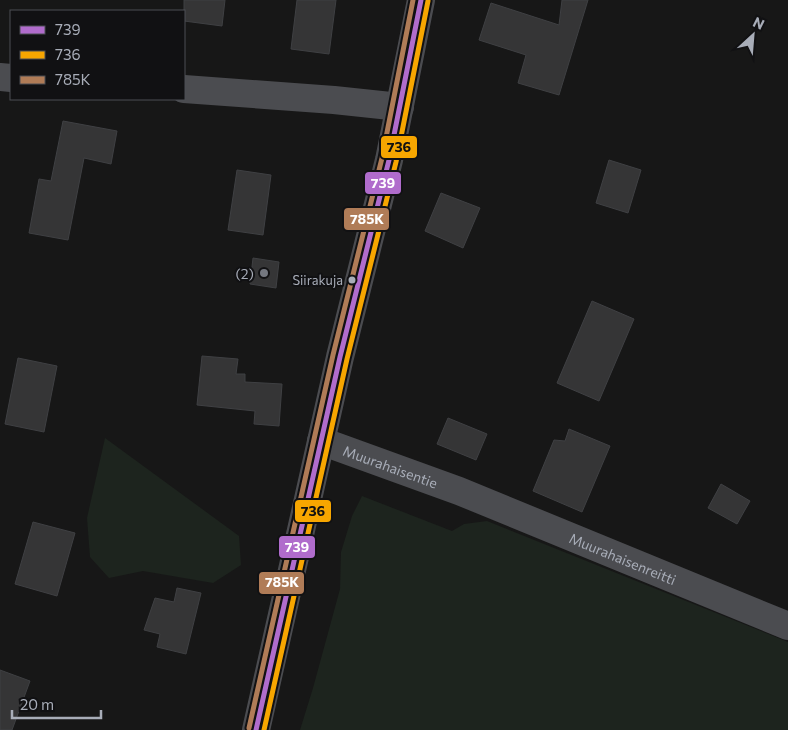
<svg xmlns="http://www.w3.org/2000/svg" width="788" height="730" font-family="Commissioner,sans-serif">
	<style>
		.green { fill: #1d241e }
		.building { fill: #353536; stroke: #3f4043 }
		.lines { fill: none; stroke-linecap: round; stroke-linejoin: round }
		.minor { stroke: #4b4c50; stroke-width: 28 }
		.tertiary { stroke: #4b4c50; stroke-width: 28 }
		.bus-1-casing { stroke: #111113; stroke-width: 9 }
		.bus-2-casing { stroke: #111113; stroke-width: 9 }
		.bus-3-casing { stroke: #111113; stroke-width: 9 }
		.bus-1 { stroke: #b06ccc; stroke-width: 5 }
		.bus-2 { stroke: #f7a600; stroke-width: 5 }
		.bus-3 { stroke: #b07c57; stroke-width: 5 }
		.poi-dot { fill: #757880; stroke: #111113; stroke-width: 2 }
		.bus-dot { fill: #a8adb8; stroke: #111113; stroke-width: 2 }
		.labels { text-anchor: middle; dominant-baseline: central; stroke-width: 4; stroke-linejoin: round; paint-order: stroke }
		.bus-label { font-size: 13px; fill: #a8adb8; stroke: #111113; text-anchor: end }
		.poi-label { font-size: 14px; fill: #a8adb8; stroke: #111113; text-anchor: end }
		.street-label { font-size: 14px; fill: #a8adb8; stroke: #111113 }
		.line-badge { stroke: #111113; stroke-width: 2 }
		.badge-label { font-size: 14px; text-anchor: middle; font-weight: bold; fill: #fff }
		.pale-badge-label { font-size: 14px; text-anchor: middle; font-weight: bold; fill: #111 }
	</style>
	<rect width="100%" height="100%" fill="#171717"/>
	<g class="green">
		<polygon points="105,438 239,536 241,565 213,583 143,571 109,578 90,557 87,518"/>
		<polygon points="362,496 452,531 464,524 487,521 788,642 788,730 300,730 313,688 340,589 341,552 352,516"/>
	</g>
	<g class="building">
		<polygon points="184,0 225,0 222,26 184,21"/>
		<polygon points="297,0 336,0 329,54 291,49"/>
		<polygon points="562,0 588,0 559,95 518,83 526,55 479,40 491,3 559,25"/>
		<polygon points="63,121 117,131 111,164 84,158 68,240 29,233 39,179 51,181"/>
		<polygon points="609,160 641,170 628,213 596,203"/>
		<polygon points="237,170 271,175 263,235 228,230"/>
		<polygon points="441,193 480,208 463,248 425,231"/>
		<polygon points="253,258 279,262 276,288 250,284"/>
		<polygon points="592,301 634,319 599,401 557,383"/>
		<polygon points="202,356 238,359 236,374 245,374 245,382 282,384 279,426 254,424 255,411 197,405"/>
		<polygon points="18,358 57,366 44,432 5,424"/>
		<polygon points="448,418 487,434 476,460 437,444"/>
		<polygon points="569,429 610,446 582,512 533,491 554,440 565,441"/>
		<polygon points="721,484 750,501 737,524 708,508"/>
		<polygon points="33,522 75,533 57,596 15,584"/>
		<polygon points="177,588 201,593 186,654 157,647 160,634 144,630 155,598 174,602"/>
		<polygon points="0,670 30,681 12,730 0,730"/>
	</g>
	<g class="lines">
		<g class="minor">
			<polyline points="0,77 11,78"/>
			<polyline points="184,89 334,100 400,107"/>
			<path id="s1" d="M321 441 459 491 788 626"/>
		</g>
		<polyline class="tertiary" points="256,730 340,357 389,160 421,0"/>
		<g class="bus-1-casing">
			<polyline id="bus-1" points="256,730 340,357 389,160 421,0"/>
		</g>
		<g class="bus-2-casing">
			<polyline id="bus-2" points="264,730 347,359 396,162 428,1"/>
		</g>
		<g class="bus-3-casing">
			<polyline id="bus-3" points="249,728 333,355 382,158 413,0"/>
		</g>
		<use href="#bus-1" class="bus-1"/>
		<use href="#bus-2" class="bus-2"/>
		<use href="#bus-3" class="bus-3"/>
	</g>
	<circle class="poi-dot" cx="264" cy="273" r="5"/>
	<circle class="bus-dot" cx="352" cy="280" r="4.5"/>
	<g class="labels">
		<g class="bus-label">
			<text x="343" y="280">Siirakuja</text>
		</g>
		<g class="poi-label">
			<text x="254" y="273">(2)</text>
		</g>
		<g class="street-label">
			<text stroke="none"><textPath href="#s1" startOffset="74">Muurahaisentie</textPath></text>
			<text stroke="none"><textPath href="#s1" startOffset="324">Muurahaisenreitti</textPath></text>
		</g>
	</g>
	<g class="line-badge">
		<rect x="380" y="135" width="38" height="24" rx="5" fill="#f7a600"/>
		<rect x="364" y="171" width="38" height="24" rx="5" fill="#b06ccc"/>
		<rect x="343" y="207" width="47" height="24" rx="5" fill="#b07c57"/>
		<rect x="294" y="499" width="38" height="24" rx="5" fill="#f7a600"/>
		<rect x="278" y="535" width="38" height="24" rx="5" fill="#b06ccc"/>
		<rect x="258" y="571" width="47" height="24" rx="5" fill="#b07c57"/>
	</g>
	<g class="badge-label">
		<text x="383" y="188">739</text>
		<text x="367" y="224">785K</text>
		<text x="297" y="552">739</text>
		<text x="282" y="587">785K</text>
	</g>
	<g class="pale-badge-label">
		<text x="399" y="152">736</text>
		<text x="313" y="516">736</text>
	</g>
	<rect x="10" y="10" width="175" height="90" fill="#111113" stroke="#4d4f55"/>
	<rect x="20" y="26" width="25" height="8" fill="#b06ccc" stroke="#4d4f55"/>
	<text x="55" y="35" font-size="15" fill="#a8adb8">739</text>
	<rect x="20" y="51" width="25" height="8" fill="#f7a600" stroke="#4d4f55"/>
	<text x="55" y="60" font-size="15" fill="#a8adb8">736</text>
	<rect x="20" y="76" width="25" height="8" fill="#b07c57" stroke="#4d4f55"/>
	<text x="55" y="85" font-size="15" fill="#a8adb8">785K</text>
	<g transform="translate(753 35) rotate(26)" stroke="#111113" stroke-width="4" paint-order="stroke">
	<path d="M0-4L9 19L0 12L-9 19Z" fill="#a8adb8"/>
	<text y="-8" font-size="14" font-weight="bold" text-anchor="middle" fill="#a8adb8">N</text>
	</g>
	<path d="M12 710v8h89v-8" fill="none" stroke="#a8adb8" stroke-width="2.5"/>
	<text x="20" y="710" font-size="15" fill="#a8adb8" stroke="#111113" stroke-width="4" paint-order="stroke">20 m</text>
</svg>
